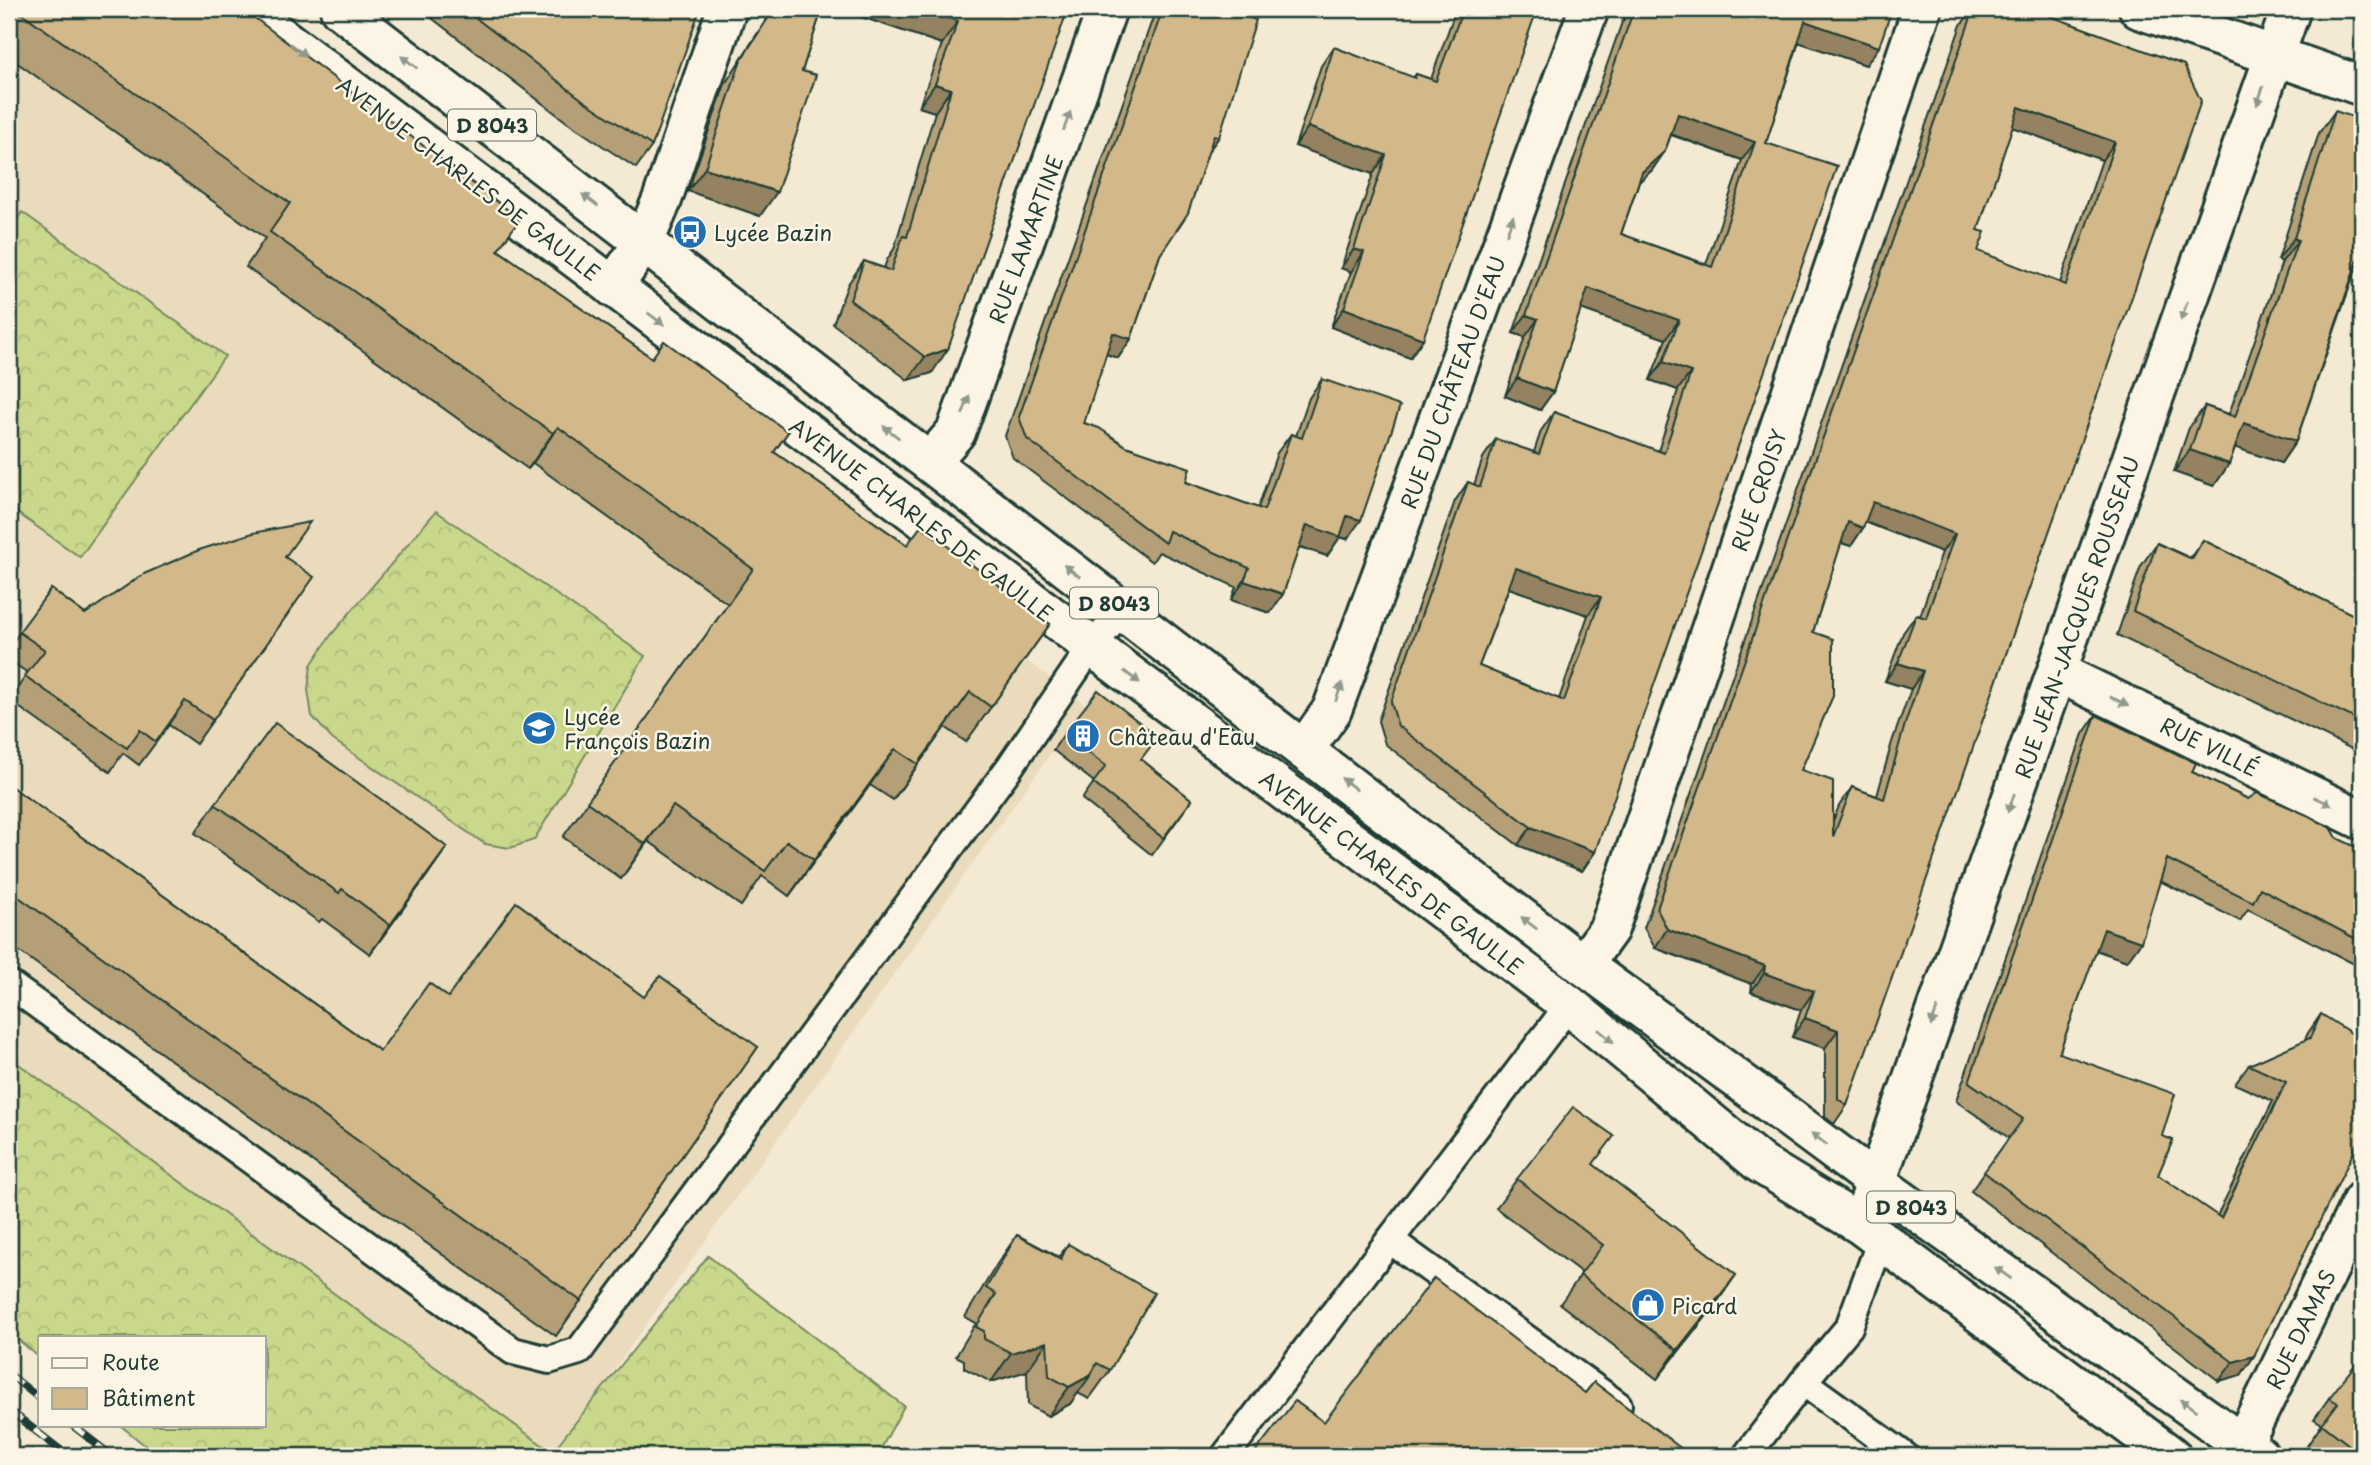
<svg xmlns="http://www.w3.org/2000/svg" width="2371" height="1465" font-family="'Playpen Sans',sans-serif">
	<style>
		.built { fill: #eadbbd }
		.forest { fill: url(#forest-crowns); stroke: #748a60; stroke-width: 2 }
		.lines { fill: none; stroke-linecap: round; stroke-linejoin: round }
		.lane-casing { stroke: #1f3d34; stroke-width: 32 }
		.street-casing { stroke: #1f3d34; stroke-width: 44 }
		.secondary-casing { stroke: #1f3d34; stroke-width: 44 }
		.primary-casing { stroke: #1f3d34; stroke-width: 44 }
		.lane { stroke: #fcf5e5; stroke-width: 26 }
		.street { stroke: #fcf5e5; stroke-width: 38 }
		.secondary { stroke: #fcf5e5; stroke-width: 38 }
		.primary { stroke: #fcf5e5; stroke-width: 38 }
		.rail-casing { stroke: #1f3d34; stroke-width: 8 }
		.rail { stroke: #fcf5e5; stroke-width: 5; stroke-dasharray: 16; stroke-linecap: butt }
		.wall { fill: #b59f76; stroke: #1f3d34; stroke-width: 2; fill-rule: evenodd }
		.shaded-wall { fill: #948260; stroke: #1f3d34; stroke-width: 2 }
		.building { fill: #d3b989; stroke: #1f3d34; stroke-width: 2; fill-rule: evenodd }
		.oneway { fill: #8e998c }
		.labels { text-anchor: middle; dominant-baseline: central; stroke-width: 5; stroke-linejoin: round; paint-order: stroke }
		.shield { fill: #fcf5e5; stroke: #617469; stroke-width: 2 }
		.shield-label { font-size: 19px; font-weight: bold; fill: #1f3d34 }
		.street-label { font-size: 21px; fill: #1f3d34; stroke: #fcf5e5 }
		.poi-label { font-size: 21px; fill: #1f3d34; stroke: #fcf5e5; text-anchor: start }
	</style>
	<defs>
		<pattern id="forest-crowns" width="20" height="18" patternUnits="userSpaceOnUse" patternTransform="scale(1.75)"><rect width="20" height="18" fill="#cad88c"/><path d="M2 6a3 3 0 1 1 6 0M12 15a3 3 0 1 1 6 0" fill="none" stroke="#adba79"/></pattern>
	</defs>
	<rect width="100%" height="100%" fill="#f4e9d3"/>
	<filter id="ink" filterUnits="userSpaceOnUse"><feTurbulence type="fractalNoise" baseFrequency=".0143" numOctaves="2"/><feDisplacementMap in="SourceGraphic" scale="14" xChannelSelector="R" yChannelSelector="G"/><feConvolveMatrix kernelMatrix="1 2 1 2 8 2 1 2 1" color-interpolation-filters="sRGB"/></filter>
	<g filter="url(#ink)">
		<polygon class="built" points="9,9 896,561 1087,706 1053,750 553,1456 264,1425 264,1337 9,1229"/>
		<g class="forest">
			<polygon points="22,212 225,356 80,557 9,507 9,232"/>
			<polygon points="436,511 645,656 534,840 510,848 485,844 332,739 312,716 308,690 311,665 331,635"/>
			<polygon points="9,1057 552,1452 708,1256 904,1406 877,1456 158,1456 120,1425 264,1425 264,1337 40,1337 40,1358 9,1332"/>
		</g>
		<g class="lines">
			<g class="lane-casing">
				<g id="lane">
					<polyline points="9,984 513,1351 549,1360 579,1351 1009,768 1092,646 1123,610"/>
					<polyline points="1390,1240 1618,1405"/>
					<polyline points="1803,1382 1849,1327 1881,1240"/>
					<polyline points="1225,1456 1569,1005"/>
					<polyline points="1746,1456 1803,1382 1905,1456"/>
				</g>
			</g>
			<g class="street-casing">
				<g id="street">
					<polyline points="613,287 644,242 662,200 727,9"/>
					<polyline points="930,462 956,432 1107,9"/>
					<polyline points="2057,672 2362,820"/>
					<polyline points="1304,750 1332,710 1589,9"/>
					<polyline points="1583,965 1609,929 1922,9"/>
					<polyline points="2237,1456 2362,1201"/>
				</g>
			</g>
			<g class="secondary-casing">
				<polyline id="secondary" points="2139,9 2362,86"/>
			</g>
			<g class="primary-casing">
				<g id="primary">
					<polyline points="244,9 1569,1005 1761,1164 1861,1225 2171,1456"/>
					<polyline points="340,9 1583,965 1876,1182 2259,1456"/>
					<polyline points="1868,1205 2291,9"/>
				</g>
			</g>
			<use href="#lane" class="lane"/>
			<use href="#street" class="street"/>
			<use href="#secondary" class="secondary"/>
			<use href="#primary" class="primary"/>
			<g class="rail-casing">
				<g id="rail">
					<polyline points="9,1374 40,1399"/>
					<polyline points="9,1410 68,1456"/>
					<polyline points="72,1425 112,1456"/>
				</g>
			</g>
			<use href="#rail" class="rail"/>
		</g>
		<g class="wall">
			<polygon points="9,9 243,9 498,250 652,358 788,432 774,452 907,545 1050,624 966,742 945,727 893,800 870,785 789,896 762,876 741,906 648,841 621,879 563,837 728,604 533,463 528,469 246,267 265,238 9,57"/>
			<polygon points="420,9 560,9 566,14 652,146 636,168 568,123"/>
			<polygon points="773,9 822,9 802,71 760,216 688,191 725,84"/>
			<polygon points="838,9 1068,9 932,373 908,380 833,324 848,284 864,261 884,268 887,260 894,249 935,112 919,107 942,44"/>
			<polygon points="1156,9 1223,9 1219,137 1209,150 1160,255 1131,339 1118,358 1106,354 1084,423 1126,446 1186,482 1258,508 1277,453 1291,434 1296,436 1309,398 1322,379 1347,539 1340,537 1327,556 1299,547 1283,594 1270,613 1231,600 1236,587 1159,552 1152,562 1013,458 1005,436"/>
			<polygon points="1454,9 1537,9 1410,358 1331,327 1351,272 1341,268 1373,174 1295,146 1321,66 1334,47 1413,78 1416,74 1431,79 1456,9"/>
			<path d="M1632 9H1651L1663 13 1664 9H1892L1866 65 1799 42 1766 143 1595 852 1582 871 1518 845 1385 744 1378 721 1455 501 1468 482 1474 485 1483 458 1496 439 1534 452 1541 431 1554 412 1658 451 1678 390 1650 380 1666 339 1581 309 1553 392 1540 410 1505 396 1525 337 1513 333 1622 22ZM1671 135 1742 160 1706 264 1621 234 1639 182 1652 170 1665 151ZM1509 588 1588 615 1559 699 1479 666Z"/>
			<path d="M1973 9H2031L2184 65 1847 1105 1834 1124 1825 1117V1048L1792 1037 1801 1010 1751 992 1752 984 1655 948 1644 928 1961 25ZM2012 127 2102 160 2060 283 1978 251V230ZM1865 522 1942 552 1920 616 1916 615 1903 633 1885 681 1911 689 1892 742 1877 796 1852 787 1839 806 1833 821 1801 770 1813 632 1841 543 1851 546 1863 528Z"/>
			<polygon points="2355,9 2362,9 2362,22"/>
			<polygon points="2335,111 2357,266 2296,441 2281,463 2235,447 2229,464 2214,486 2174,472 2189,428 2205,406 2229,414 2282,262 2278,260 2319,133"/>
			<polygon points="2203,540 2362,619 2362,754 2117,635 2141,566 2157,543 2190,558"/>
			<polygon points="285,557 297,600 196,744 169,725 139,765 123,753 110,772 9,700 28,673 9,660 9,647 51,589 85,614"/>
			<polygon points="2096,715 2192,772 2248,799 2362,850 2362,968 2248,909 2240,921 2160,881 2127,961 2096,950 2059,1053 2162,1136 2158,1175 2217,1216 2273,1101 2235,1084 2249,1065 2304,1041 2308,1033 2321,1014 2254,1356 2241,1375 2219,1381 1971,1191 2009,1138 1956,1101 2083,734"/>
			<polygon points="1064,734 1142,760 1192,800 1152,855 1082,799 1094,782 1053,750"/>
			<polygon points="9,785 380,1051 448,997 644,997 758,1047 556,1336 9,944"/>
			<polygon points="215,804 447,847 370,954 322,919 319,922 195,833"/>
			<polygon points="1594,1165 1716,1304 1657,1379 1560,1304 1582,1273 1496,1208 1517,1179"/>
			<polygon points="1017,1235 1059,1257 1068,1244 1110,1370 1089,1399 1078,1393 1070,1404 1048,1416 1028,1405 1027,1371 991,1382 964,1368 964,1360 956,1356 976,1323 965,1317 997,1264"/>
			<polygon points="2362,1371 2362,1456 2321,1456 2307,1446 2322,1424 2314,1419 2329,1398"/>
		</g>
		<g class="shaded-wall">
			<polygon points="838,9 924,9 958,21 942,44"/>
			<polygon points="1805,21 1879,47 1866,65 1792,40"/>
			<polygon points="935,84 951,89 935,112 919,107"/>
			<polygon points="2019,107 2115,142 2102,160 2007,125"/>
			<polygon points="1678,114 1755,142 1742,160 1665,132"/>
			<polygon points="1308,127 1386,155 1373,174 1295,146"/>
			<polygon points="1214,135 1219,137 1205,156"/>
			<polygon points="1665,151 1652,170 1629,191 1642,172"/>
			<polygon points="705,168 777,192 760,216 688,191"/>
			<polygon points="2294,238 2298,240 2282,262 2278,260"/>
			<polygon points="1354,249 1364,252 1351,272 1341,268"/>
			<polygon points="2362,250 2362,268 2357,266 2345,282"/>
			<polygon points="1588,288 1679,320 1666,339 1575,307"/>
			<polygon points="1344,308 1423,339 1410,358 1331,327"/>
			<polygon points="1526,315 1538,319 1525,337 1513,333"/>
			<polygon points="1113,333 1131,339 1118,358 1100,352"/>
			<polygon points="948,349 932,373 908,380 925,357"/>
			<polygon points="1663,362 1691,372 1678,390 1650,380"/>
			<polygon points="1517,378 1553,392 1540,410 1505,396"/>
			<polygon points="2244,423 2296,441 2281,463 2228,445"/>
			<polygon points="558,427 533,463 528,469 553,433"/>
			<polygon points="2190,450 2229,464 2214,486 2174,472"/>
			<polygon points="1873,502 1955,534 1942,552 1860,520"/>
			<polygon points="1347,516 1361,520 1347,539 1340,537 1327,556 1293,544 1307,525"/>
			<polygon points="1848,522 1863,528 1851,546 1835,541"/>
			<polygon points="1516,568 1601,597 1588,615 1503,586"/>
			<polygon points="1244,581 1283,594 1270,613 1231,600"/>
			<polygon points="1898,663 1923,671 1911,689 1885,681"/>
			<polygon points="970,692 945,727 893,800 918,764"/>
			<polygon points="895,749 870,785 789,896 814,860"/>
			<polygon points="673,806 648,841 621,879 645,844"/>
			<polygon points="1531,827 1595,852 1582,871 1518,845"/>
			<polygon points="447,847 427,876 370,954 390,925"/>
			<polygon points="1667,929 1765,966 1752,984 1655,948"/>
			<polygon points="2104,929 2141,942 2127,961 2090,948"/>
			<polygon points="1764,973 1814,991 1801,1010 1751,992"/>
			<polygon points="1805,1018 1838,1030 1825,1048 1792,1037"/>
			<polygon points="1736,1275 1716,1304 1657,1379 1677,1350"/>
			<polygon points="1047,1342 1027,1371 991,1382 1011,1353"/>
			<polygon points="2254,1356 2241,1375 2219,1381 2233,1362"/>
			<polygon points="1091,1375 1070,1404 1048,1416 1069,1387"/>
		</g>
		<g class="building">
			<polygon points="9,9 243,9 520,219 498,250 652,358 664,341 788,432 774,452 907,545 921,526 1050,624 991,707 970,692 918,764 895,749 814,860 787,841 765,871 673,806 645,844 587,802 753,569 558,427 553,433 270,232 290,203 20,12 9,28"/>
			<polygon points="464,9 560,9 566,14 569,9 700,9 652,146 584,101"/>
			<polygon points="774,9 822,9 802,71 816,75 777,192 705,168 741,60"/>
			<polygon points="924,9 1068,9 948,349 925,357 850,300 864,261 891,271 903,236 907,237 951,89 935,84 958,21"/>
			<polygon points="1163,9 1223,9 1256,20 1219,137 1214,135 1188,213 1160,255 1131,339 1113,333 1084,423 1099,428 1126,446 1190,468 1186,482 1264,510 1291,434 1302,438 1322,379 1400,406 1361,520 1347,516 1340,537 1307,525 1283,594 1244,581 1249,568 1169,531 1165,543 1027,439 1019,417"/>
			<polygon points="1463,9 1537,9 1423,339 1344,308 1364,252 1354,249 1386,155 1308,127 1334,47 1415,78 1416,74 1436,81"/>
			<path d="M1634 9H1651L1668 14 1670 9H1892L1879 47 1805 21 1766 143 1837 166 1595 852 1531 827 1398 726 1391 702 1468 482 1480 487 1496 439 1539 454 1554 412 1664 453 1691 372 1663 362 1679 320 1588 288 1553 392 1517 378 1538 319 1526 315ZM1678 114 1755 142 1712 267 1621 234 1642 172 1665 151ZM1516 568 1601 597 1564 701 1479 666Z"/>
			<path d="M1974 9H2031L2184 65 2201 101 1847 1105 1838 1099V1030L1805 1018 1814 991 1764 973 1765 966 1667 929 1657 909ZM2019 107 2115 142 2066 285 1978 251 1985 232 1978 230ZM1873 502 1955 534 1926 618 1916 615 1898 663 1923 671 1905 724 1884 799 1852 787 1833 837V781L1801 770 1833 696V639L1813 632 1848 522 1863 528Z"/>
			<polygon points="2335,111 2362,120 2362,257 2361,260 2358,259 2296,441 2244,423 2229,464 2190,450 2205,406 2235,417 2298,240 2294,238"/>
			<polygon points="310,522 285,557 314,577 213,720 185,701 156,742 140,730 127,748 25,676 45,650 19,632 51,589 85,614 144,574 199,550 253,533"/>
			<polygon points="2203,540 2362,619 2362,722 2133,611 2157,543 2192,559"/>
			<polygon points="1098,690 1158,737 1141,759 1192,800 1163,838 1093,783 1106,766 1064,734"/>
			<polygon points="2096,715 2196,763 2192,772 2248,799 2257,793 2307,815 2332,829 2337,838 2362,850 2362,942 2260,888 2253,902 2167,859 2141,942 2104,929 2059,1053 2175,1094 2162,1136 2173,1140 2158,1175 2221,1218 2286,1082 2249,1065 2310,1038 2321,1014 2362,1040 2362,1135 2254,1356 2233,1362 1984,1172 2023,1119 1969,1082"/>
			<polygon points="275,723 447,847 390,925 342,889 339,893 215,804"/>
			<polygon points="9,785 380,1051 429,983 448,997 516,902 644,997 660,976 758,1047 581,1301 9,890"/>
			<polygon points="1573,1107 1614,1136 1593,1164 1736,1275 1677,1350 1580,1275 1603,1245 1517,1179"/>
			<polygon points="1017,1235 1061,1259 1068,1244 1154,1293 1110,1370 1097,1363 1091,1375 1069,1387 1049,1376 1047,1342 1011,1353 984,1339 984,1331 976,1327 996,1294 986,1288"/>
			<polygon points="1434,1278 1585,1393 1594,1382 1691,1456 1252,1456 1295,1401 1324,1422"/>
			<polygon points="2355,1365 2362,1371 2362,1455 2322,1424 2338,1403 2329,1398"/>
		</g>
		<defs><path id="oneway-solid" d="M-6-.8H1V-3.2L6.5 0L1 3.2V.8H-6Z" transform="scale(1.75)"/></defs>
		<g class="oneway">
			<use href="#oneway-solid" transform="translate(298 50) rotate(37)"/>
			<use href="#oneway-solid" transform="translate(409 62) rotate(-143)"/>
			<use href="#oneway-solid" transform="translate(2260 96) rotate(109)"/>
			<use href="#oneway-solid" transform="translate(1067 121) rotate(-70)"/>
			<use href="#oneway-solid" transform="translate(590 200) rotate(-143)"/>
			<use href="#oneway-solid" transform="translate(1510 225) rotate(-70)"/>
			<use href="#oneway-solid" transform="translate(2184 311) rotate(109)"/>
			<use href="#oneway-solid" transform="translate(656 319) rotate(37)"/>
			<use href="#oneway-solid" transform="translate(966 405) rotate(-70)"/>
			<use href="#oneway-solid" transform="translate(891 432) rotate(-143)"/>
			<use href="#oneway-solid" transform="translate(1072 571) rotate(-142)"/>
			<use href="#oneway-solid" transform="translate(1132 677) rotate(37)"/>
			<use href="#oneway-solid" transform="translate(1339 692) rotate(-70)"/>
			<use href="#oneway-solid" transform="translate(2119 701) rotate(26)"/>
			<use href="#oneway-solid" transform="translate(1349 784) rotate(-142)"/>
			<use href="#oneway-solid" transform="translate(2323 801) rotate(26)"/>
			<use href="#oneway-solid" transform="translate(2011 803) rotate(110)"/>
			<use href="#oneway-solid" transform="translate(1529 923) rotate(-142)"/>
			<use href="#oneway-solid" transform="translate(1934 1017) rotate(110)"/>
			<use href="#oneway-solid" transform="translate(1606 1036) rotate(40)"/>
			<use href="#oneway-solid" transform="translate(1819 1139) rotate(-143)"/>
			<use href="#oneway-solid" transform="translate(2003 1273) rotate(-145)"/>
			<use href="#oneway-solid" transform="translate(2188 1405) rotate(-145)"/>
		</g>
	</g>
	<defs>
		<g id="bus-disc" transform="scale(1.75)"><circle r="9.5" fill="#1f6fb2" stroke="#fcf5e5"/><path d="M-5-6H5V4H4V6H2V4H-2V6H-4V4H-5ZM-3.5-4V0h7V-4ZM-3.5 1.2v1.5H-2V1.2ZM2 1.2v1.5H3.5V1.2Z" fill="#fff"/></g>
		<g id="school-disc" transform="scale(1.75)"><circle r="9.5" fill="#1f6fb2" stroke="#fcf5e5"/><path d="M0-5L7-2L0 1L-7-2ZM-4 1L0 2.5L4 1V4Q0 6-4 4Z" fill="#fff"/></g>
		<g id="building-disc" transform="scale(1.75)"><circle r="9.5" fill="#1f6fb2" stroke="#fcf5e5"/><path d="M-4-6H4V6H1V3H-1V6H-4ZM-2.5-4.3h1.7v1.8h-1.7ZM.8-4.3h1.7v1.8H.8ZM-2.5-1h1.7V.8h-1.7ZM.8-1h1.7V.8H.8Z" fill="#fff"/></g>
		<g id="shop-disc" transform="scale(1.75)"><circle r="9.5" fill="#1f6fb2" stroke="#fcf5e5"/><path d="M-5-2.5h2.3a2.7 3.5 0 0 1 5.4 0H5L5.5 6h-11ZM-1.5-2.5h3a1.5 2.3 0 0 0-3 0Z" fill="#fff"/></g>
	</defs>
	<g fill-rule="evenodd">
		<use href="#bus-disc" x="690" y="232"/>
		<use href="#school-disc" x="539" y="728"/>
		<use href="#building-disc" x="1083" y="736"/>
		<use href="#shop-disc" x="1648" y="1305"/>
	</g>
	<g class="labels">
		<g class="shield">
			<rect x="448" y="109.5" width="88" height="31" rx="5"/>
			<rect x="1070" y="587.5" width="88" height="31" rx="5"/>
			<rect x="1867" y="1191.5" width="88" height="31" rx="5"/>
		</g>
		<g class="shield-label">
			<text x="492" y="125">D 8043</text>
			<text x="1114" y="603">D 8043</text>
			<text x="1911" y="1207">D 8043</text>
		</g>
		<g class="street-label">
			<text transform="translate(469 178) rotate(37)">AVENUE CHARLES DE GAULLE</text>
			<text transform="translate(1025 239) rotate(-70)">RUE LAMARTINE</text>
			<text transform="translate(1452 382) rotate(-70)">RUE DU CHÂTEAU D'EAU</text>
			<text transform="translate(1758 490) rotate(-71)">RUE CROISY</text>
			<text transform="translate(922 519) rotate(37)">AVENUE CHARLES DE GAULLE</text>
			<text transform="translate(2076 617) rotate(-71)">RUE JEAN-JACQUES ROUSSEAU</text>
			<text transform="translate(2210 746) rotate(26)">RUE VILLÉ</text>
			<text transform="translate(1392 872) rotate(37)">AVENUE CHARLES DE GAULLE</text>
			<text transform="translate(2300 1329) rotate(-64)">RUE DAMAS</text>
		</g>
		<g class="poi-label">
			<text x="714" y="232">Lycée Bazin</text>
			<text x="564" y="716">Lycée<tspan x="564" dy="24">François Bazin</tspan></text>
			<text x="1108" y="736">Château d'Eau</text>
			<text x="1672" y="1305">Picard</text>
		</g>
	</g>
	<rect width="2371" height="1465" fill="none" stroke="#fcf5e5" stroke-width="35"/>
	<rect x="18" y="18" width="2336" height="1430" fill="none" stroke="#1f3d34" stroke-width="2.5" filter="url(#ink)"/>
	<rect x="38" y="1336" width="228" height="91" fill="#fcf5e5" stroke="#a4ab9e" stroke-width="2"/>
	<rect x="52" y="1358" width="35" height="10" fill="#fcf5e5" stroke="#a4ab9e" stroke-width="2"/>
	<text x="102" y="1370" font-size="21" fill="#1f3d34">Route</text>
	<rect x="52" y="1388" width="35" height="21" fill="#d3b989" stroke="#a4ab9e" stroke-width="2"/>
	<text x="102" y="1406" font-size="21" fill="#1f3d34">Bâtiment</text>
</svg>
